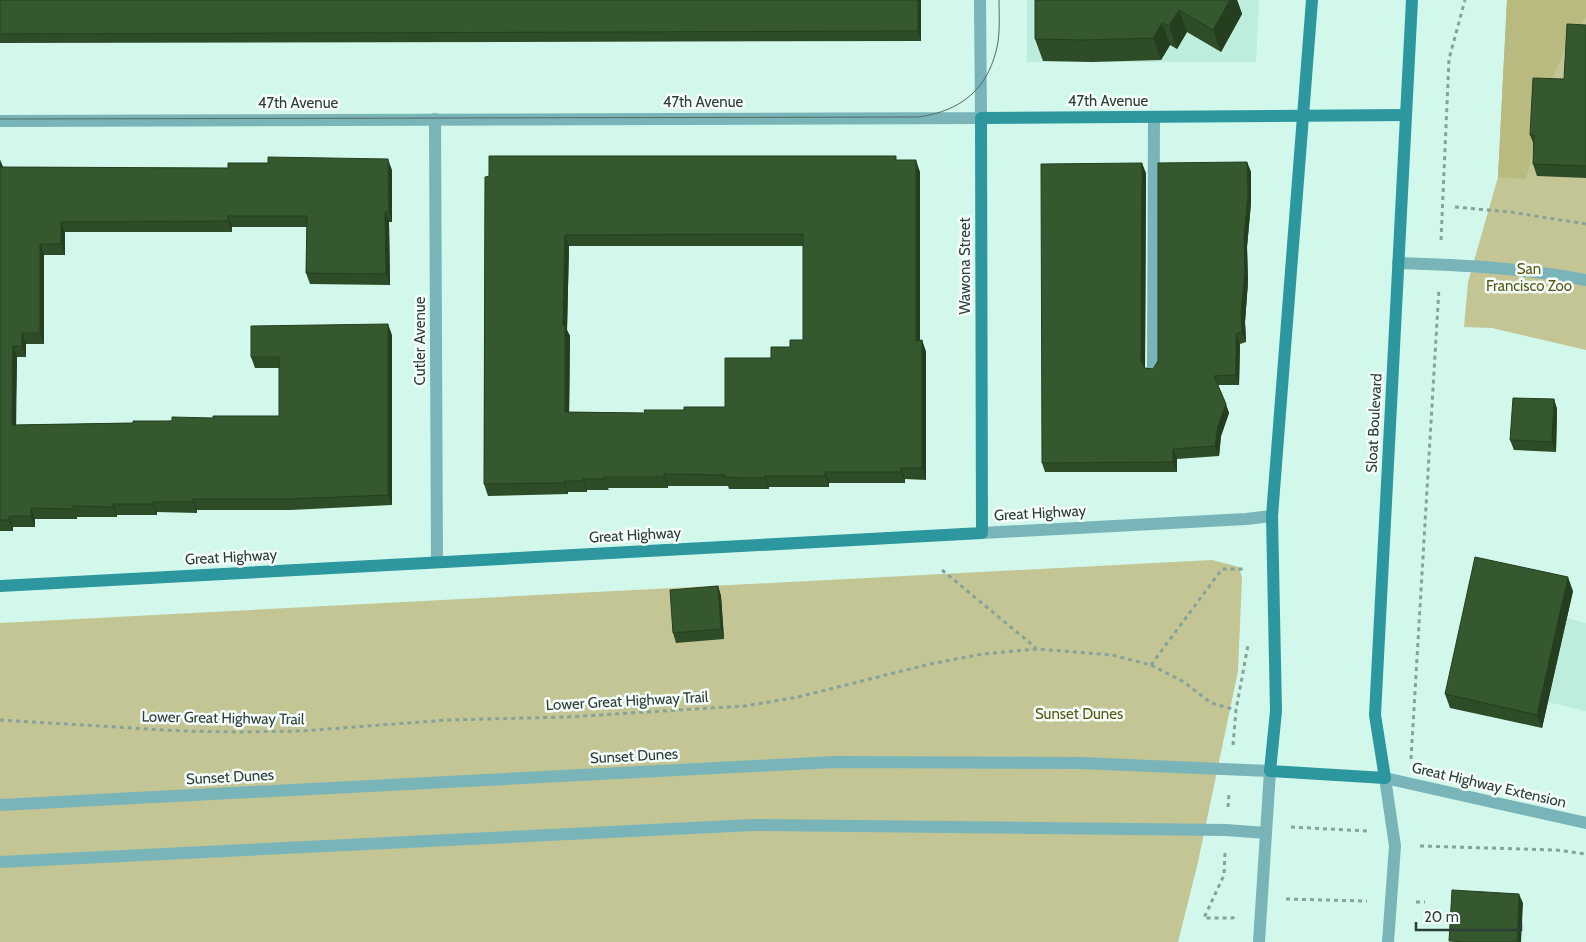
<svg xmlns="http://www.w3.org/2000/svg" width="1586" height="942" font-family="Cabin,sans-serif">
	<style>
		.built { fill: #bdeddc }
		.green { fill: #c4c595 }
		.forest { fill: #b9ba7f }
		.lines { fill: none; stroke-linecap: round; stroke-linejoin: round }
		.path { stroke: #86a399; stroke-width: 3; stroke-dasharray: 4 4; stroke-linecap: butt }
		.lane { stroke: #79b4b9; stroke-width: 12 }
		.street { stroke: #79b4b9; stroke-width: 12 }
		.secondary { stroke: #2d979f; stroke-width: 12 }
		.tram { stroke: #556a62; stroke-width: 1 }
		.wall { fill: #2e4c28; fill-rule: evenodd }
		.shaded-wall { fill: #253e20 }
		.building { fill: #35582e; stroke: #253e20; fill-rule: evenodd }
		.labels { text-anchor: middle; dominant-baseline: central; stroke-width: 5; stroke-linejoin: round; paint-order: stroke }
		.street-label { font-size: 15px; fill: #2d3d37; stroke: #f5fdfa }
		.park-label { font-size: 15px; fill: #595915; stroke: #f5fdfa }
	</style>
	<rect width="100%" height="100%" fill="#d1f8ea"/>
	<g class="built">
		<polygon points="1027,0 1259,0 1256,62 1027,62"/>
		<polygon points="1567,618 1586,623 1586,711 1548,702"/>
	</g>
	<g class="green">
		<polygon points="1507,0 1586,0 1586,350 1492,328 1464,327 1468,282 1498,177"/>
		<polygon points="1212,560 1239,567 1242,578 1238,671 1198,862 1178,942 0,942 0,623"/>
	</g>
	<polygon class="forest" points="1507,0 1586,0 1586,17 1571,36 1547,90 1526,179 1498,177"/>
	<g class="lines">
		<g class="path">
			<polyline points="1455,207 1510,212 1586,224"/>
			<polyline points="1441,240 1449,59 1465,0"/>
			<polyline points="942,570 1036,648"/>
			<polyline points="1151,665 1222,569 1243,569"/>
			<polyline points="0,720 182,731 240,732 302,731 447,720 567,717 745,706 798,697 930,664 983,654 1037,649 1112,655 1151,665 1184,682 1211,703 1236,710"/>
			<polyline points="1233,745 1236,710 1248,645"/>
			<polyline points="1411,759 1439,288"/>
			<polyline points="1228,807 1229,793"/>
			<polyline points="1291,827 1367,831"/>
			<polyline points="1420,846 1556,850 1586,854"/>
			<polyline points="1225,853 1224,875 1204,918 1232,918 1236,917"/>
			<polyline points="1286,899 1367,901"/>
			<polyline points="1416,902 1425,902"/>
		</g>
		<g class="lane">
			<path d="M1398 263C1461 265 1524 268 1586 280"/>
			<polyline points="1153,371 1154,117"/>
			<polyline points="1385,778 1395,846 1388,942"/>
			<polyline points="1259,942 1270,771"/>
		</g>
		<g class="street">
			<polyline points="435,119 437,562"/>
			<polyline points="0,121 981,118 980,0"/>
			<polyline points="982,533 1246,519 1272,516"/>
			<polyline points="1385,778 1586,823"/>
			<polyline points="0,805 834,762 1080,763 1270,771"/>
			<polyline points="0,862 753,825 1226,830 1266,833"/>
		</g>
		<g class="secondary">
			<polyline points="1312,0 1272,516 1276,711 1270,771 1385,778 1375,715 1412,0"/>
			<polyline points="0,586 982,533 981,118 1406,115"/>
		</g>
		<path class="tram" d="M0 119 918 117C963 111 990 87 998 42 1000 29 999 14 999 0"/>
	</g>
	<g class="wall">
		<polygon points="0,0 921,0 921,41 0,43"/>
		<polygon points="1035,0 1237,0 1242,14 1221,52 1187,32 1177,49 1170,45 1161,60 1092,62 1043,61 1035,39"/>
		<polygon points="1586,25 1586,178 1537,176 1533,164 1534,145 1530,135 1564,79"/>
		<polygon points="0,160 3,167 392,170 392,222 389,222 390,285 310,284 306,273 307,227 232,227 232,232 65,232 65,255 44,255 44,344 26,344 26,357 17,357 16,395 16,425 133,423 213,418 279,416 279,368 255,368 251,357 392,335 392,505 291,510 197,510 197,513 157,512 157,515 117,515 117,517 77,517 77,519 35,519 35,527 13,527 13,531 0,531"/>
		<path d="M898 160 920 172V340H922L926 352V480L905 479V483H829V487H769V489H729L728 486H668V488H608L609 490H587V492H568V494L488 496 484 484 485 177ZM569 246H803V340L771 358 725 407 645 413 569 412 570 336 567 330Z"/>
		<polygon points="1247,162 1251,172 1251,203 1247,247 1248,282 1245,322 1246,342 1240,344 1239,385 1218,385 1229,413 1221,436 1219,456 1177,459 1177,472 1045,472 1042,463 1146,173 1145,368 1153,369 1158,361"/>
		<polygon points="1554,399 1557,409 1556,452 1514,450 1510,440"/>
		<polygon points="718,586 721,596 724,639 676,643 673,633"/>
		<polygon points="1573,591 1542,728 1450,708 1445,694"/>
	</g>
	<g class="shaded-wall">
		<polygon points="918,0 921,0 921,41 918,31"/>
		<polygon points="1230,0 1237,0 1242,14 1221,52 1213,30"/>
		<polygon points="1179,10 1187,32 1177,49 1169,26"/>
		<polygon points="1162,23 1170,45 1161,60 1153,38"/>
		<polygon points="388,159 392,170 392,222 389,212"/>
		<polygon points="0,160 3,167 0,171"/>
		<polygon points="916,160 920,172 920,352 916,341"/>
		<polygon points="1247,162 1251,172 1251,203 1247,247 1248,282 1245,322 1246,342 1242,332 1241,312 1244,238"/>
		<polygon points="1142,163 1146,173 1145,371 1141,361"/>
		<polygon points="385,212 389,222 390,285 386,274"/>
		<polygon points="228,216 232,227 232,232 228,221"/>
		<polygon points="61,222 65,232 65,255 61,244"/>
		<polygon points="565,235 569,246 567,330 570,336 569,423 565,412 563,325"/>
		<polygon points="40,244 44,255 44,344 40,333"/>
		<polygon points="388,324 392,335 392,505 388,495"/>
		<polygon points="22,333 26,344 26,357 22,346"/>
		<polygon points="1236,334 1240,344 1239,385 1236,375"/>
		<polygon points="922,340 926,352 926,480 922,468"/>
		<polygon points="13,346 17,357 16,436 12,425"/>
		<polygon points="1554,399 1557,409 1556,452 1552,442"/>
		<polygon points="1226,404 1229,413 1221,436 1219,456 1215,446 1218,426"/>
		<polygon points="1173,449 1177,459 1177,472 1173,462"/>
		<polygon points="901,468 905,479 905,483 901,472"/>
		<polygon points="825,472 829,483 829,487 825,476"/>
		<polygon points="664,474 668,486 668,488 664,477"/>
		<polygon points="765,476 769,487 769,489 765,478"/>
		<polygon points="583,479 587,490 587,492 583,481"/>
		<polygon points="564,481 568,492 568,494 564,483"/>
		<polygon points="193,499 197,510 197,513 193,502"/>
		<polygon points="153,502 157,512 157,515 153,504"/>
		<polygon points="113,504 117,515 117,517 113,507"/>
		<polygon points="31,508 35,519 35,527 31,516"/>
		<polygon points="9,516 13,527 13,531 9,520"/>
		<polygon points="1568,577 1573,591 1542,728 1537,715"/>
		<polygon points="718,586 721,596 724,639 721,629"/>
		<polygon points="1519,894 1523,903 1521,942 1517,942"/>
	</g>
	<g class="building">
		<polygon points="0,0 918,0 918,31 0,34"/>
		<polygon points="1035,0 1230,0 1213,30 1179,10 1169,26 1162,23 1153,38 1084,40 1035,39"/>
		<polygon points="1567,24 1586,25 1586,166 1533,164 1534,135 1530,135 1533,78 1564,79"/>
		<path d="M489 156H896V160H916V341L922 340V468H901V472H825V476H765V478H746L725 477V475L664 474V477H604L605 479H583V481H564V483L484 484 485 177 489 176ZM803 234V340H790V347H771V358H725V407H684V410H644L645 413 565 412V325H563L565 235Z"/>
		<polygon points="268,157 388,159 389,212 385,212 386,274 306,273 307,216 228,216 228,221 61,222 61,244 40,244 40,333 22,333 22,346 13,346 12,425 133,423 133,421 172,421 172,417 213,418 213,416 279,416 279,357 251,357 251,326 388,324 388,495 287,499 193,499 193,502 153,502 153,504 113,504 113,507 73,506 73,509 31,508 31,516 9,516 9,520 0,520 0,167 228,168 228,163 268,163"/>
		<polygon points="1247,162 1248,194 1244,238 1245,272 1241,312 1242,332 1236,334 1236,375 1214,376 1226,404 1218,426 1215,446 1173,449 1173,462 1042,463 1041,164 1142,163 1141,361 1145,368 1153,369 1158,361 1158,163"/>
		<polygon points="1513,398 1554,399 1552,442 1510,440"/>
		<polygon points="1475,557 1568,577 1537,715 1445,694"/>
		<polygon points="718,586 721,629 673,633 670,590"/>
		<polygon points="1452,890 1519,894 1517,942 1467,942 1449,941"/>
	</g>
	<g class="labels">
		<g class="street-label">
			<text x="1108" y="101">47th Avenue</text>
			<text x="703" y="102">47th Avenue</text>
			<text x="298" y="103">47th Avenue</text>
			<text transform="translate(965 266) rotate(-90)">Wawona Street</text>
			<text transform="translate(420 341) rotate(-90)">Cutler Avenue</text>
			<text transform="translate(1374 423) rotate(-87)">Sloat Boulevard</text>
			<text transform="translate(1040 513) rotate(-3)">Great Highway</text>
			<text transform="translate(635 535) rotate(-3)">Great Highway</text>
			<text transform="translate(231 557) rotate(-3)">Great Highway</text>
			<text transform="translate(627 701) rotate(-3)">Lower Great Highway Trail</text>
			<text transform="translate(223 718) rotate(1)">Lower Great Highway Trail</text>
			<text transform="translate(634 756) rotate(-3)">Sunset Dunes</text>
			<text transform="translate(230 777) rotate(-3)">Sunset Dunes</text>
			<text transform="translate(1489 785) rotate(13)">Great Highway Extension</text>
		</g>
		<g class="park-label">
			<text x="1529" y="269">San<tspan x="1529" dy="17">Francisco Zoo</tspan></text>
			<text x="1079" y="714">Sunset Dunes</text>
		</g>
	</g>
	<path d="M1416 922v8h105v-8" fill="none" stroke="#2d3d37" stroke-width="2.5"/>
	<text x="1424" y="922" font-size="15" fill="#2d3d37" stroke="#f5fdfa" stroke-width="4" paint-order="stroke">20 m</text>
</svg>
